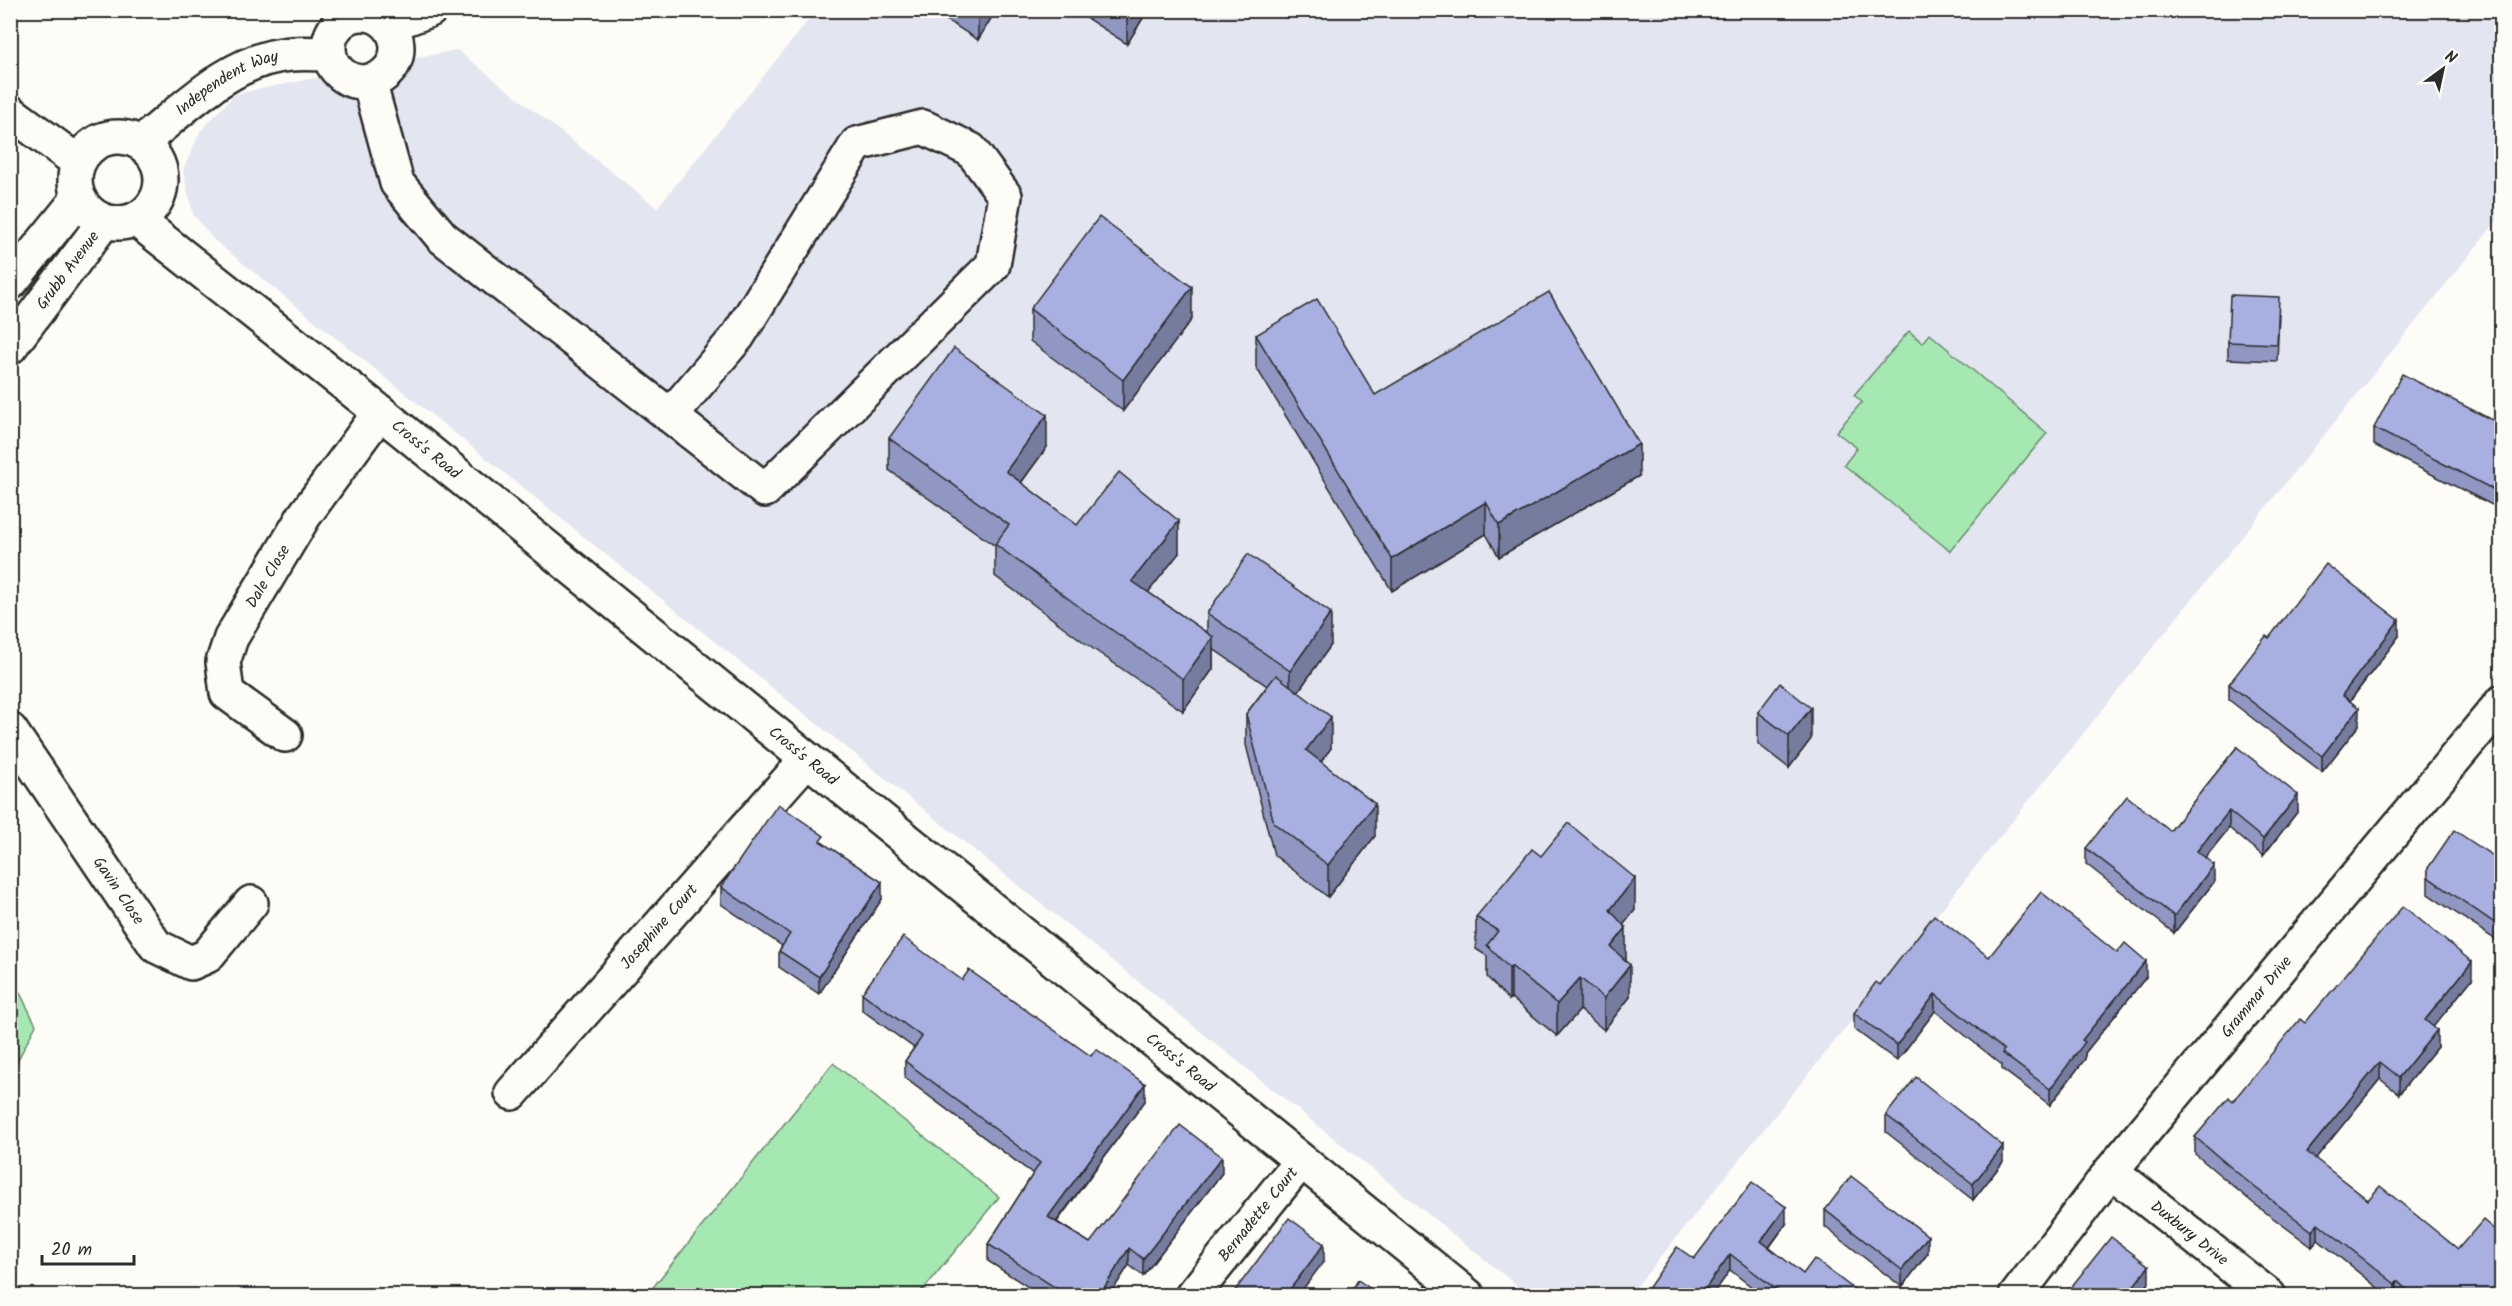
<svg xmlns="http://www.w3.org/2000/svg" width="2512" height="1306" font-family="Kalam,sans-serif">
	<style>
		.built { fill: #e3e5f0 }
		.green { fill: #a6e8b1; stroke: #688a6e; stroke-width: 1.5 }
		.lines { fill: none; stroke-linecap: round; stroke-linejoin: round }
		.minor-casing { stroke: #2b2b2b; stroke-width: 38 }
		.minor { stroke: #fdfcf7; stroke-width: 33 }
		.wall { fill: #9097c2; stroke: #2b2b2b; stroke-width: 1.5 }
		.shaded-wall { fill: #757b9e; stroke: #2b2b2b; stroke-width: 1.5 }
		.building { fill: #a7b0e1; stroke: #2b2b2b; stroke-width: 1.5 }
		.labels { text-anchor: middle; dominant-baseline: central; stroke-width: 4.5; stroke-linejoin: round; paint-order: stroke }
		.street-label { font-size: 16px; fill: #2b2b2b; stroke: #fdfcf7 }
	</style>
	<rect width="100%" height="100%" fill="#fdfcf7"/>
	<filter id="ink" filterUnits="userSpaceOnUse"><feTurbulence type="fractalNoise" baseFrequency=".0167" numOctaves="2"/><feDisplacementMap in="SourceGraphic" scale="12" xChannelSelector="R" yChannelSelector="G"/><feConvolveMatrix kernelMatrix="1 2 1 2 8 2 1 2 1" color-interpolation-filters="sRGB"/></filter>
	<g filter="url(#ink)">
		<polygon class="built" points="816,11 2501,11 2501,216 1630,1295 1529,1295 214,240 193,214 183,170 200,132 235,94 457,50 657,208"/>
		<g class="green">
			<polygon points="1909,331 1923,343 1930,334 2047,433 1950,551 1844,465 1857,448 1836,432 1862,402 1854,395"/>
			<polygon points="11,975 36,1025 12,1071 10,1069"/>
			<polygon points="833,1063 999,1197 919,1295 646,1296"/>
		</g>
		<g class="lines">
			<g class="minor-casing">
				<g id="minor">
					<circle cx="363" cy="48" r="34"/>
					<polyline points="389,25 430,10"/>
					<polyline points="369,81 397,183 442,237 765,490 993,265 1005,196 971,150 923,127 857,144 738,336 670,416"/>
					<polyline points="10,112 78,162"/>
					<circle cx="118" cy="180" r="43"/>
					<path id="s1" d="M141 143C185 108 232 58 291 54 304 53 316 54 329 54"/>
					<path id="s2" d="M137 220 380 412 1468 1296"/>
					<polyline points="10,283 78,199"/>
					<path id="s3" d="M10 347 104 222"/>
					<path id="s4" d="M10 730 156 946 191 963 207 956 251 903"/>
					<path id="s5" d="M285 735 227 693 223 662 231 638 304 516 380 412"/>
					<path id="s6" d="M512 1093 807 759"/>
					<path id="s7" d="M2111 1171 2269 1296"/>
					<path id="s8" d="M1192 1296 1301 1161"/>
					<path id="s9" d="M2016 1296 2111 1171 2502 702"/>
				</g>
			</g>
			<use href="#minor" class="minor"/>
		</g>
		<g class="wall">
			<polygon points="931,10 996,10 978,40"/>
			<polygon points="1074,10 1148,10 1127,44"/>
			<polygon points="1030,309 1192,319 1123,411 1030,341"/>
			<polygon points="2279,314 2277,361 2228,359 2228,342"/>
			<polygon points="1256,335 1375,395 1639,476 1499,557 1486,534 1392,591 1256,367"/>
			<polygon points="2502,425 2502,510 2374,445 2374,428"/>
			<polygon points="889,438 1047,447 1021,483 1077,525 1179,553 1148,592 1207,633 1207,613 1331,645 1298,692 1331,748 1321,762 1375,836 1328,897 1274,855 1246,745 1246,714 1267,686 1213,649 1213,669 1183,711 1089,646 995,576 995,546 889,470"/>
			<polygon points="2399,636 2350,701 2359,725 2322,772 2229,700 2229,684 2269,638"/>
			<polygon points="1758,712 1811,739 1789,768 1758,744"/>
			<polygon points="2237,747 2298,811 2263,856 2229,828 2205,858 2214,882 2174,933 2086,864 2086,848 2170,831"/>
			<polygon points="824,844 882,899 819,994 779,967 779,951 782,946 721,904 721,887"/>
			<polygon points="1541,856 1635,910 1623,925 1626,961 1630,997 1604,1030 1580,1010 1557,1036 1511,998 1509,1000 1487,977 1487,956 1476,949 1476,917"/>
			<polygon points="2502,862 2502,944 2428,894 2428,868"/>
			<polygon points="1989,957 2146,977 2085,1053 2085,1059 2050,1105 2002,1069 2002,1065 1935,1011 1897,1061 1854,1029 1854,1013 1880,985"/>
			<polygon points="2472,979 2433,1027 2437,1047 2399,1094 2380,1079 2315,1159 2368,1200 2502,1296 2388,1296 2318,1240 2312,1247 2253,1203 2195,1154 2195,1137 2233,1101 2305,1023"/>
			<polygon points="962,980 1145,1101 1057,1222 1090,1243 1222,1173 1143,1276 1129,1265 1109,1296 1042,1296 988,1261 988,1244 1033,1174 905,1078 905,1061 914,1048 862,1010 862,993"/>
			<polygon points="1886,1115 2003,1162 1973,1200 1886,1132"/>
			<polygon points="1825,1210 1928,1253 1902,1287 1825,1227"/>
			<polygon points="1786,1224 1769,1248 1803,1274 1863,1296 1763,1296 1730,1270 1712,1296 1643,1296 1694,1259"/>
		</g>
		<g class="shaded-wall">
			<polygon points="978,10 996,10 978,40"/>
			<polygon points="1128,10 1148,10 1127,44 1127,12"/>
			<polygon points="1192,287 1192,319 1123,411 1123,380"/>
			<polygon points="1047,415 1047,447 1006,503 1006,471"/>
			<polygon points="1639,444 1639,476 1499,557 1499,525"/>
			<polygon points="1486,502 1486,534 1392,591 1392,559"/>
			<polygon points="1179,521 1179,553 1132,613 1132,581"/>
			<polygon points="1331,613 1331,645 1290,703 1290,671"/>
			<polygon points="2399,620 2399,636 2342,711 2342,695"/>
			<polygon points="1213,637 1213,669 1183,711 1183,679"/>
			<polygon points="1811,708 1811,739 1789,768 1789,736"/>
			<polygon points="2359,708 2359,725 2322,772 2322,756"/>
			<polygon points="1331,717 1331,748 1306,782 1306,750"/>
			<polygon points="2298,795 2298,811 2263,856 2263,839"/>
			<polygon points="1375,804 1375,836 1328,897 1328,865"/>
			<polygon points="2229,811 2229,828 2197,868 2197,851"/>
			<polygon points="2214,865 2214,882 2174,933 2174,916"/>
			<polygon points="1635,878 1635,910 1610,942 1610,910"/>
			<polygon points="882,882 882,899 819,994 819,977"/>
			<polygon points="1626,928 1626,960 1611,979 1611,947"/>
			<polygon points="2146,961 2146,977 2085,1053 2085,1059 2050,1105 2050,1089 2082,1040"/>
			<polygon points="2472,962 2472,979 2425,1037 2425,1020"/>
			<polygon points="1630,965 1630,997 1604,1030 1604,998"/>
			<polygon points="1511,966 1511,998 1509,1000 1509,968"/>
			<polygon points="1580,978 1580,1010 1557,1036 1557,1004"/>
			<polygon points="1935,994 1935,1011 1897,1061 1897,1045"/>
			<polygon points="2437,1030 2437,1047 2399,1094 2399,1077"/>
			<polygon points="2380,1062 2380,1079 2307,1169 2307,1152"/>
			<polygon points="1145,1084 1145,1101 1048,1233 1048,1217"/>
			<polygon points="2003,1146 2003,1162 1973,1200 1973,1184"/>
			<polygon points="1222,1157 1222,1173 1143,1276 1143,1259"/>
			<polygon points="1786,1207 1786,1224 1761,1258 1761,1241"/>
			<polygon points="2318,1223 2318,1240 2312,1247 2312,1231"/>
			<polygon points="1928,1236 1928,1253 1902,1287 1902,1270"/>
			<polygon points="1324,1244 1324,1261 1298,1296 1285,1296"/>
			<polygon points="1129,1248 1129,1265 1109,1296 1099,1296"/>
			<polygon points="1730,1254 1730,1270 1712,1296 1700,1296"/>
			<polygon points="2149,1266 2149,1283 2139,1296 2126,1296"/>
			<polygon points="2397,1281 2397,1296 2395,1296 2395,1284"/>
		</g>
		<g class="building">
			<polygon points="1099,217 1192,287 1123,380 1030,309"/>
			<polygon points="1549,292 1639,444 1499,525 1486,502 1392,559 1256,335 1317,299 1375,395"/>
			<polygon points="2230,295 2279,297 2277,344 2228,342"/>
			<polygon points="954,348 1047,415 1006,471 1077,525 1119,472 1179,521 1132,581 1213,637 1183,679 1089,614 995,544 1009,525 889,438"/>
			<polygon points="2402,374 2502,425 2502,494 2374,428"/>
			<polygon points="1248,554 1331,613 1290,671 1207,613"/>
			<polygon points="2326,564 2399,620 2342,695 2359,708 2322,756 2229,684 2266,636 2269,638"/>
			<polygon points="1276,675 1331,717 1306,750 1375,804 1328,865 1274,823 1246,714"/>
			<polygon points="1780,683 1811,708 1789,736 1758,712"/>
			<polygon points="2237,747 2298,795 2263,839 2229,811 2197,851 2214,865 2174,916 2086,848 2127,796 2170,831"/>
			<polygon points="778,804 824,836 820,841 882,882 819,977 779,951 790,934 721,887"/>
			<polygon points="1568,823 1635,878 1610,910 1626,928 1611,947 1630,965 1604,998 1580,978 1557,1004 1511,966 1509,968 1487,945 1498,931 1476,917 1532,849 1541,856"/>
			<polygon points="2454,830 2502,862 2502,928 2428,877 2428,868"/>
			<polygon points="2041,892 2117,953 2125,943 2146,961 2082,1040 2085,1042 2050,1089 2002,1053 2004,1050 1935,994 1897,1045 1854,1013 1876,982 1880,985 1934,915 1989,957"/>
			<polygon points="2403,906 2472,962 2425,1020 2437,1030 2399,1077 2380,1062 2307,1152 2368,1200 2380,1186 2458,1249 2483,1220 2502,1236 2502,1296 2414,1296 2397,1281 2395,1284 2318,1223 2312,1231 2253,1186 2195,1137 2229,1097 2233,1101 2300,1019 2305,1023"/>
			<polygon points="903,937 962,980 969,970 1091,1056 1096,1049 1145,1084 1048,1217 1090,1243 1180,1125 1222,1157 1143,1259 1129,1248 1099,1296 1068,1296 988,1244 1040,1163 905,1061 922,1037 862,993"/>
			<polygon points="1916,1077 2003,1146 1973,1184 1886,1115"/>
			<polygon points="1851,1176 1928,1236 1902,1270 1825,1210"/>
			<polygon points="1752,1182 1786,1207 1761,1241 1803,1274 1814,1259 1863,1296 1785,1296 1730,1254 1700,1296 1643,1296 1677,1247 1694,1259"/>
			<polygon points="1289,1218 1324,1244 1285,1296 1231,1296"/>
			<polygon points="2111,1237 2149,1266 2126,1296 2064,1296"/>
			<polygon points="1358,1280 1381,1296 1348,1296"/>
			<polygon points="922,1290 940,1296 920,1296"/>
		</g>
	</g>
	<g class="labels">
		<g class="street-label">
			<text stroke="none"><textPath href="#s1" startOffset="106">Independent Way</textPath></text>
			<text stroke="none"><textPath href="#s3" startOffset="96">Grubb Avenue</textPath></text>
			<text stroke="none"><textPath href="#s2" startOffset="369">Cross's Road</textPath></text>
			<text stroke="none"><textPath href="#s5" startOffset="200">Dale Close</textPath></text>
			<text stroke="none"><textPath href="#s2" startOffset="855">Cross's Road</textPath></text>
			<text stroke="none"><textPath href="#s4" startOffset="194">Gavin Close</textPath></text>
			<text stroke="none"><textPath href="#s6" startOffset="222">Josephine Court</textPath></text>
			<text stroke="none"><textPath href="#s9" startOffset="384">Grammar Drive</textPath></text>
			<text stroke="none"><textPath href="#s2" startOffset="1341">Cross's Road</textPath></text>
			<text stroke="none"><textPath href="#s8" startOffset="105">Bernadette Court</textPath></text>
			<text stroke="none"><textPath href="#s7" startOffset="100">Duxbury Drive</textPath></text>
		</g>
	</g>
	<rect width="2512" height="1306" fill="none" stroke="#fdfcf7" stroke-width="36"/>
	<rect x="18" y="18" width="2476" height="1270" fill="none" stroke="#2b2b2b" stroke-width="2" filter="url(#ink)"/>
	<g transform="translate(2443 69) rotate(33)" stroke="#fdfcf7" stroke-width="4.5" paint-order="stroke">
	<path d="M0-4.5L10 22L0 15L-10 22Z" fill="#2b2b2b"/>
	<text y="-9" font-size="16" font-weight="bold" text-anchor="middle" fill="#2b2b2b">N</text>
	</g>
	<path d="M42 1255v9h92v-9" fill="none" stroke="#2b2b2b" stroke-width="3"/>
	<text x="51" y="1255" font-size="18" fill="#2b2b2b" stroke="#fdfcf7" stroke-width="4.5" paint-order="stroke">20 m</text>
</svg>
